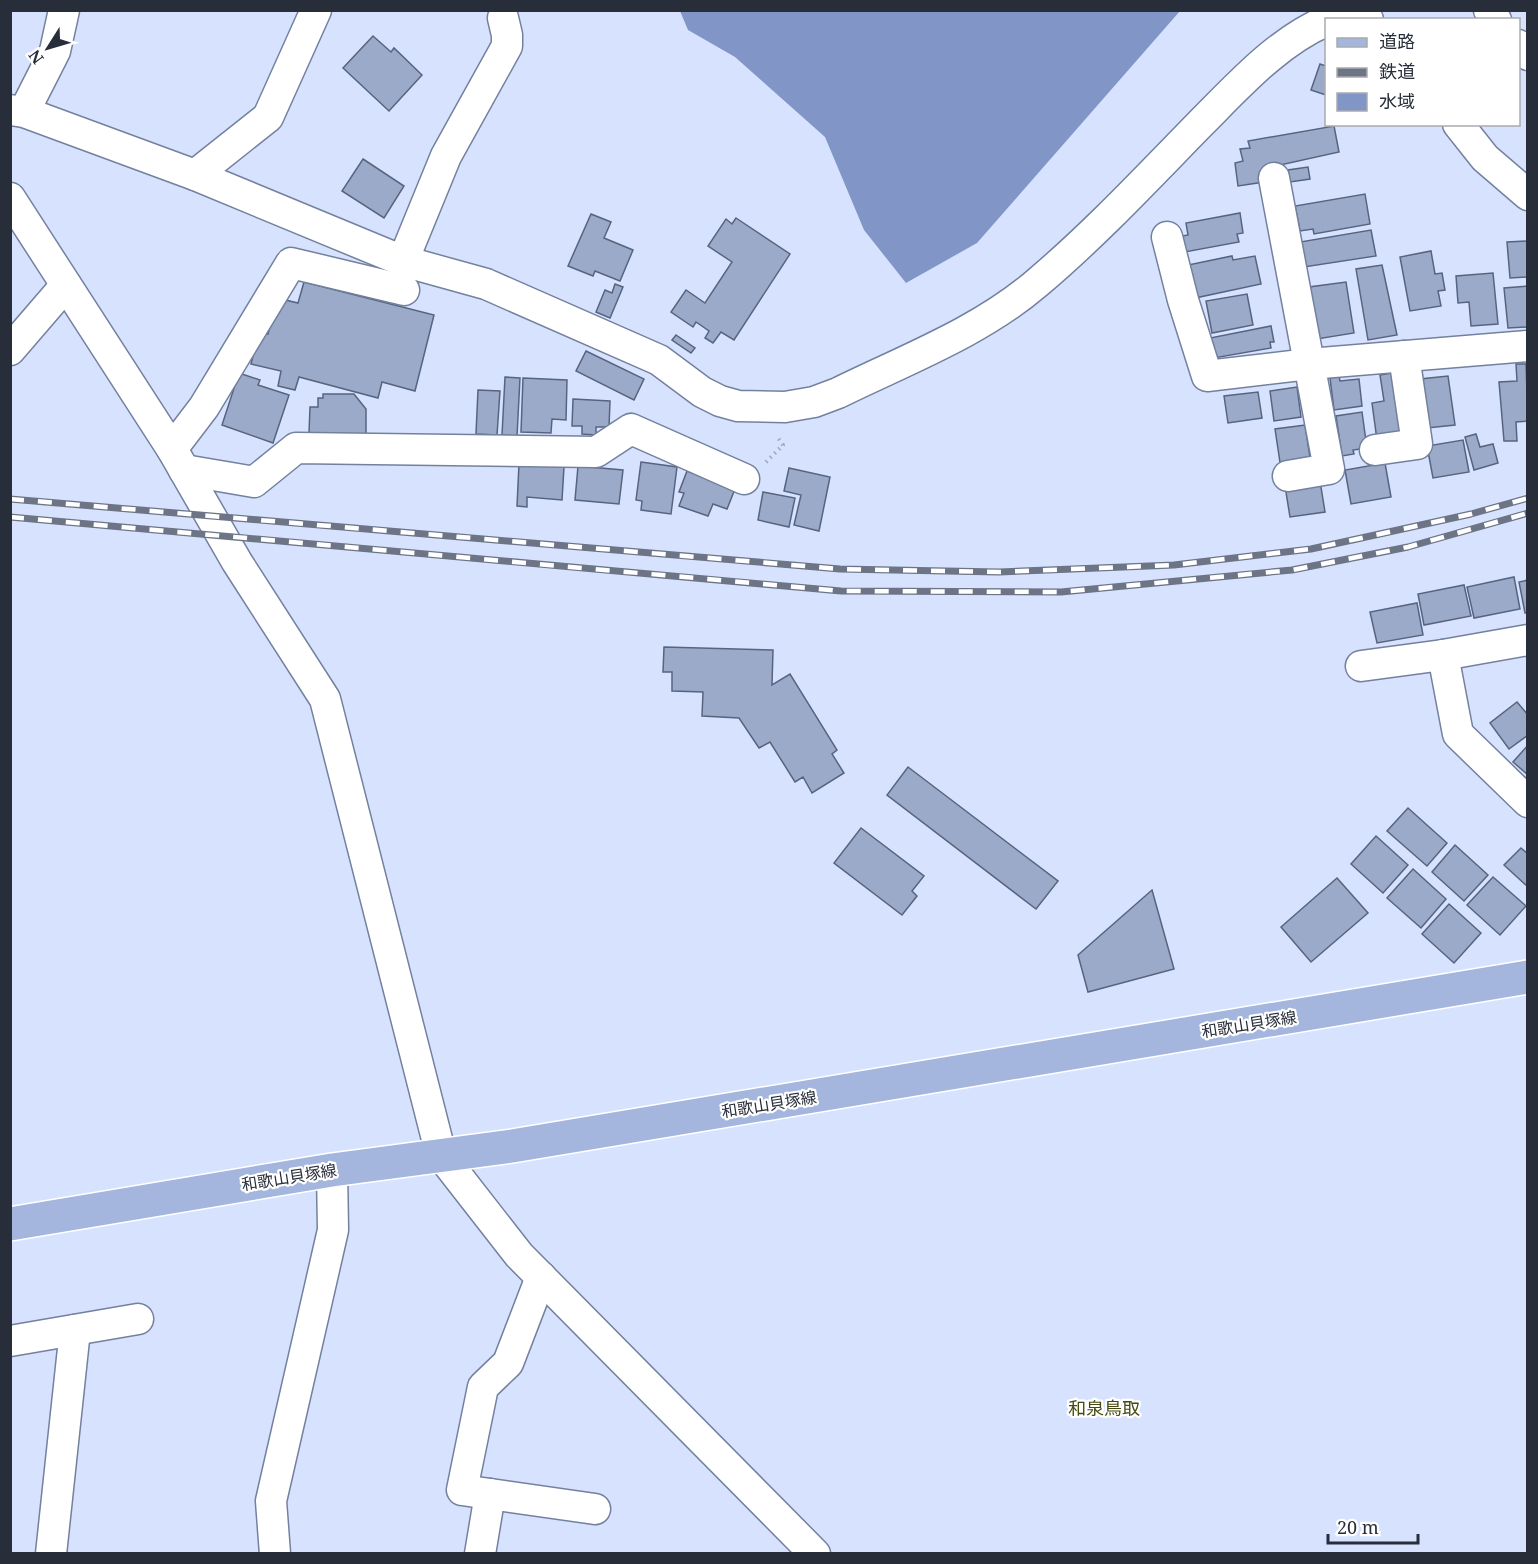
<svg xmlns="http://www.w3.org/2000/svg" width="1538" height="1564" font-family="'Noto Serif','Noto Sans JP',serif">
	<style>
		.water { fill: #8196c6 }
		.building { fill: #9baac9; stroke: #576481; stroke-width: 1.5 }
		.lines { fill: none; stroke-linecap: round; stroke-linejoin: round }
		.minor-casing { stroke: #73819f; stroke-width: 33 }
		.major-casing { stroke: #fff; stroke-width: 36 }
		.path { stroke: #9ea8be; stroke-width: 4; stroke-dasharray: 1.5 4.5; stroke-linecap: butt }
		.minor { stroke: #fff; stroke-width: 30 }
		.major { stroke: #a4b6dd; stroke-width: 33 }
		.rail-casing { stroke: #6c7486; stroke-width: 7 }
		.rail { stroke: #fff; stroke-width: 4.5; stroke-dasharray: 14; stroke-linecap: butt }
		.labels { text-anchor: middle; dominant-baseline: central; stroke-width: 4.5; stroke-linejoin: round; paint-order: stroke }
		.street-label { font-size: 16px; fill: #272d39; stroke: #fff }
		.neighbourhood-label { font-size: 18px; fill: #454b10; stroke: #fff }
	</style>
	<rect width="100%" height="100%" fill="#d7e3fe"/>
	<polygon class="water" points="680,11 1180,11 977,243 906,283 864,230 825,137 735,57 688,30"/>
	<g class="building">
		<polygon points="373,36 391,52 394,48 422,75 389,111 343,68"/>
		<polygon points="1320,64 1326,66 1326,99 1326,95 1311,90"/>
		<polygon points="1334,126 1339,152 1262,169 1264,182 1238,186 1235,163 1243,161 1240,149 1250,148 1248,141"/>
		<polygon points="363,159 404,186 384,218 342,191"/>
		<polygon points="1308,167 1310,179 1290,182 1288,170"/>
		<polygon points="1365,194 1370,224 1314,234 1313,229 1300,231 1295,206"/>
		<polygon points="1240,213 1243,233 1237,234 1239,242 1185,252 1182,236 1188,235 1186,223"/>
		<polygon points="591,214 611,222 604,238 633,250 620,281 595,271 593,276 568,266"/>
		<polygon points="736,218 790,254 734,340 721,332 713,343 705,338 709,331 696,322 693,327 671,312 686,290 705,303 732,262 708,246 726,219 732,224"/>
		<polygon points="1371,230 1376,256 1304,267 1300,242"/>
		<polygon points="1528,241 1528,277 1510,278 1507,242"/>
		<polygon points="1431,251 1435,274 1442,273 1445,290 1438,291 1441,306 1410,311 1400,257"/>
		<polygon points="1232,256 1233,260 1255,256 1261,284 1195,298 1188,265"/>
		<polygon points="1382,265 1397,335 1368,340 1356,269"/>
		<polygon points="1493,273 1498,324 1471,326 1469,302 1458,303 1456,276"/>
		<polygon points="304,282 434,315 415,391 382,382 378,398 299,377 295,390 278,386 281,371 251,364 259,332 268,334 277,298 298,303"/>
		<polygon points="1346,282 1354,333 1317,339 1309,287"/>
		<polygon points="615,284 623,287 610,318 596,312 605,290 612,293"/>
		<polygon points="1528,286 1528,327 1508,328 1504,288"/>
		<polygon points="1247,294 1253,325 1212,333 1206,301"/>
		<polygon points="1271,326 1274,342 1270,342 1271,348 1214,358 1210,338"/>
		<polygon points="676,335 695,348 691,353 672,340"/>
		<polygon points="586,351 644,379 634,400 576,371"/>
		<polygon points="1516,364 1526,364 1528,421 1516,422 1517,441 1504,441 1499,382 1517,381"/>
		<polygon points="1397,372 1401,402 1396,403 1398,419 1402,418 1405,436 1377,440 1372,403 1384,401 1380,375"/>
		<polygon points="239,373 260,380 258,385 289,395 273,443 222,425"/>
		<polygon points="1339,376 1340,381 1359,379 1362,406 1334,410 1330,378"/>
		<polygon points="1448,376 1455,425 1427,428 1420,379"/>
		<polygon points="505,377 520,378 517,436 502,435"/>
		<polygon points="523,378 567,380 566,420 552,419 551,433 521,432"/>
		<polygon points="1297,387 1301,417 1274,421 1270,391"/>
		<polygon points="478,390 500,391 497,435 476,434"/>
		<polygon points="1258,392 1262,418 1228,423 1224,396"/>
		<polygon points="323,394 354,394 366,409 366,434 309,433 310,407 318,407 318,398 323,398"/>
		<polygon points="573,399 610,401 609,427 596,427 596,435 582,434 582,426 572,426"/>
		<polygon points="1362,412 1367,448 1353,450 1354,454 1342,456 1336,416"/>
		<polygon points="1305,425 1311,464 1281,469 1275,429"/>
		<polygon points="1476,434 1480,447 1493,444 1498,463 1474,470 1465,437"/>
		<polygon points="1463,440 1469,472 1433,478 1427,446"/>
		<polygon points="641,462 677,467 671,514 641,510 642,501 636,500"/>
		<polygon points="1385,463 1391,497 1351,504 1345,470"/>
		<polygon points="519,464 564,467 562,500 527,497 527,507 517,506"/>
		<polygon points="578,466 623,470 619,504 575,500"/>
		<polygon points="789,468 830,477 819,531 794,525 801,495 784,491"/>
		<polygon points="687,471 735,489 727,509 713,504 708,516 679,506 684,493 679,492"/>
		<polygon points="1320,481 1325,512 1290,517 1285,486"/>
		<polygon points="763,492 795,498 789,527 758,520"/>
		<polygon points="1514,577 1520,609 1474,618 1467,587"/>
		<polygon points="1528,580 1528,612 1525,613 1519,582"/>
		<polygon points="1464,585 1471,616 1424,625 1418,594"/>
		<polygon points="1417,603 1423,635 1377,643 1370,612"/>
		<polygon points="664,647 773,650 772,685 790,674 837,750 832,754 844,773 812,793 803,777 795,782 770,742 759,748 739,718 702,716 703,692 672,691 672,672 663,672"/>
		<polygon points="1517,702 1528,715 1528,735 1509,749 1490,723"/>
		<polygon points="1528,745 1528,775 1513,762"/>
		<polygon points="908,767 1058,881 1036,909 887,795"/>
		<polygon points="1408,808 1447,843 1427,866 1387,831"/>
		<polygon points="861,828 924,876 912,891 917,896 902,915 834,863"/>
		<polygon points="1376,836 1408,865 1383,893 1351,864"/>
		<polygon points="1455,845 1488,875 1464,901 1432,872"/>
		<polygon points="1521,848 1528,854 1528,887 1504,865"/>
		<polygon points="1413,869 1446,899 1421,928 1387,898"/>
		<polygon points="1493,877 1526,906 1500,935 1467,905"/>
		<polygon points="1337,878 1368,913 1311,962 1281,927"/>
		<polygon points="1152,890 1174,969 1088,992 1078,955"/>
		<polygon points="1449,904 1481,933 1454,963 1422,934"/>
	</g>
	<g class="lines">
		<g class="minor-casing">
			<g id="minor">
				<polyline points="1489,10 1496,20"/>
				<polyline points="1330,20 1363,16 1368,20"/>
				<polyline points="1518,45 1528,55"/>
				<path d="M10 110 24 112 195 175 403 261 486 284 659 360 702 392 720 401 738 406 785 407 814 402 838 393C905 360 980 332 1037 283 1095 234 1147 178 1200 124 1238 86 1277 42 1326 21"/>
				<polyline points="24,112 55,51 64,10"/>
				<polyline points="1458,124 1485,158 1528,195"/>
				<polyline points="195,175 268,117 316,10"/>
				<polyline points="1274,178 1329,469 1288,476"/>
				<polyline points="10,198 172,449 237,562 325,699 441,1155 519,1255 815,1554"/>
				<polyline points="1167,237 1183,300 1207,376 1309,364 1528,346"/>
				<polyline points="403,261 446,156 507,46 507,35 503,18"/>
				<polyline points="10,350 66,285"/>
				<polyline points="172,449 204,407 291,263 404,290"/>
				<polyline points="1375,450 1417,444 1404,356"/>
				<polyline points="184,470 254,482 296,448 596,452 631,429 744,479"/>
				<polyline points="1443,655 1458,734 1528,802"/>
				<polyline points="1361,666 1443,655 1528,640"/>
				<polyline points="541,1277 508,1363 483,1387 462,1490 595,1509"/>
				<polyline points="10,1341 138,1319"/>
				<polyline points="51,1554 75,1330"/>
				<polyline points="275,1554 271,1501 333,1230 332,1170"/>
				<polyline points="480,1554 490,1494"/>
			</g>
		</g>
		<g class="major-casing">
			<polyline id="major" points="10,1224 332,1170 512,1146 1528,977"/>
		</g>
		<polyline class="path" points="766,462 783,445 778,438"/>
		<use href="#minor" class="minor"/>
		<use href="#major" class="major"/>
		<g class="rail-casing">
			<g id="rail">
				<polyline points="10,499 840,569 999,572 1174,565 1311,549 1471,514 1528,498"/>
				<polyline points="10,517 841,591 1061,592 1292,570 1408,547 1528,513"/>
			</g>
		</g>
		<use href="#rail" class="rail"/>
	</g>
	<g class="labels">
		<g class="street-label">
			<text transform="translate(1249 1024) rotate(-9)">和歌山貝塚線</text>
			<text transform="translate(769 1104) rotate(-9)">和歌山貝塚線</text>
			<text transform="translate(289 1177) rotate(-9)">和歌山貝塚線</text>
		</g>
		<g class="neighbourhood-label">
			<text x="1104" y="1408">和泉鳥取</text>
		</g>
	</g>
	<rect width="1538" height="1564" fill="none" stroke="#272d39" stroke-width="24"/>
	<rect x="1325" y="18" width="195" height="108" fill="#ffffff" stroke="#a9abb0" stroke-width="1.5"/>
	<rect x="1337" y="38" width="30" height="9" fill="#a4b6dd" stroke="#a9abb0" stroke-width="1.5"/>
	<text x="1379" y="48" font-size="18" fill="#272d39">道路</text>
	<rect x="1337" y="68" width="30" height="9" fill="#6c7486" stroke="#a9abb0" stroke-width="1.5"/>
	<text x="1379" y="78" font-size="18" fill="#272d39">鉄道</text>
	<rect x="1337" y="93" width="30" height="18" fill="#8196c6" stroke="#a9abb0" stroke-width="1.5"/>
	<text x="1379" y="108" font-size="18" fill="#272d39">水域</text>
	<g transform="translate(48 48) rotate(233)" stroke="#ffffff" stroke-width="4.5" paint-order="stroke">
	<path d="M0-4.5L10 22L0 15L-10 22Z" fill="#272d39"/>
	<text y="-9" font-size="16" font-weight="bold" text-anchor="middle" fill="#272d39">N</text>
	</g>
	<path d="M1328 1534v9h90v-9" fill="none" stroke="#272d39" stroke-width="3"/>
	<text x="1337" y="1534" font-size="18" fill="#272d39" stroke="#ffffff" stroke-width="4.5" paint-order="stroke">20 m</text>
</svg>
